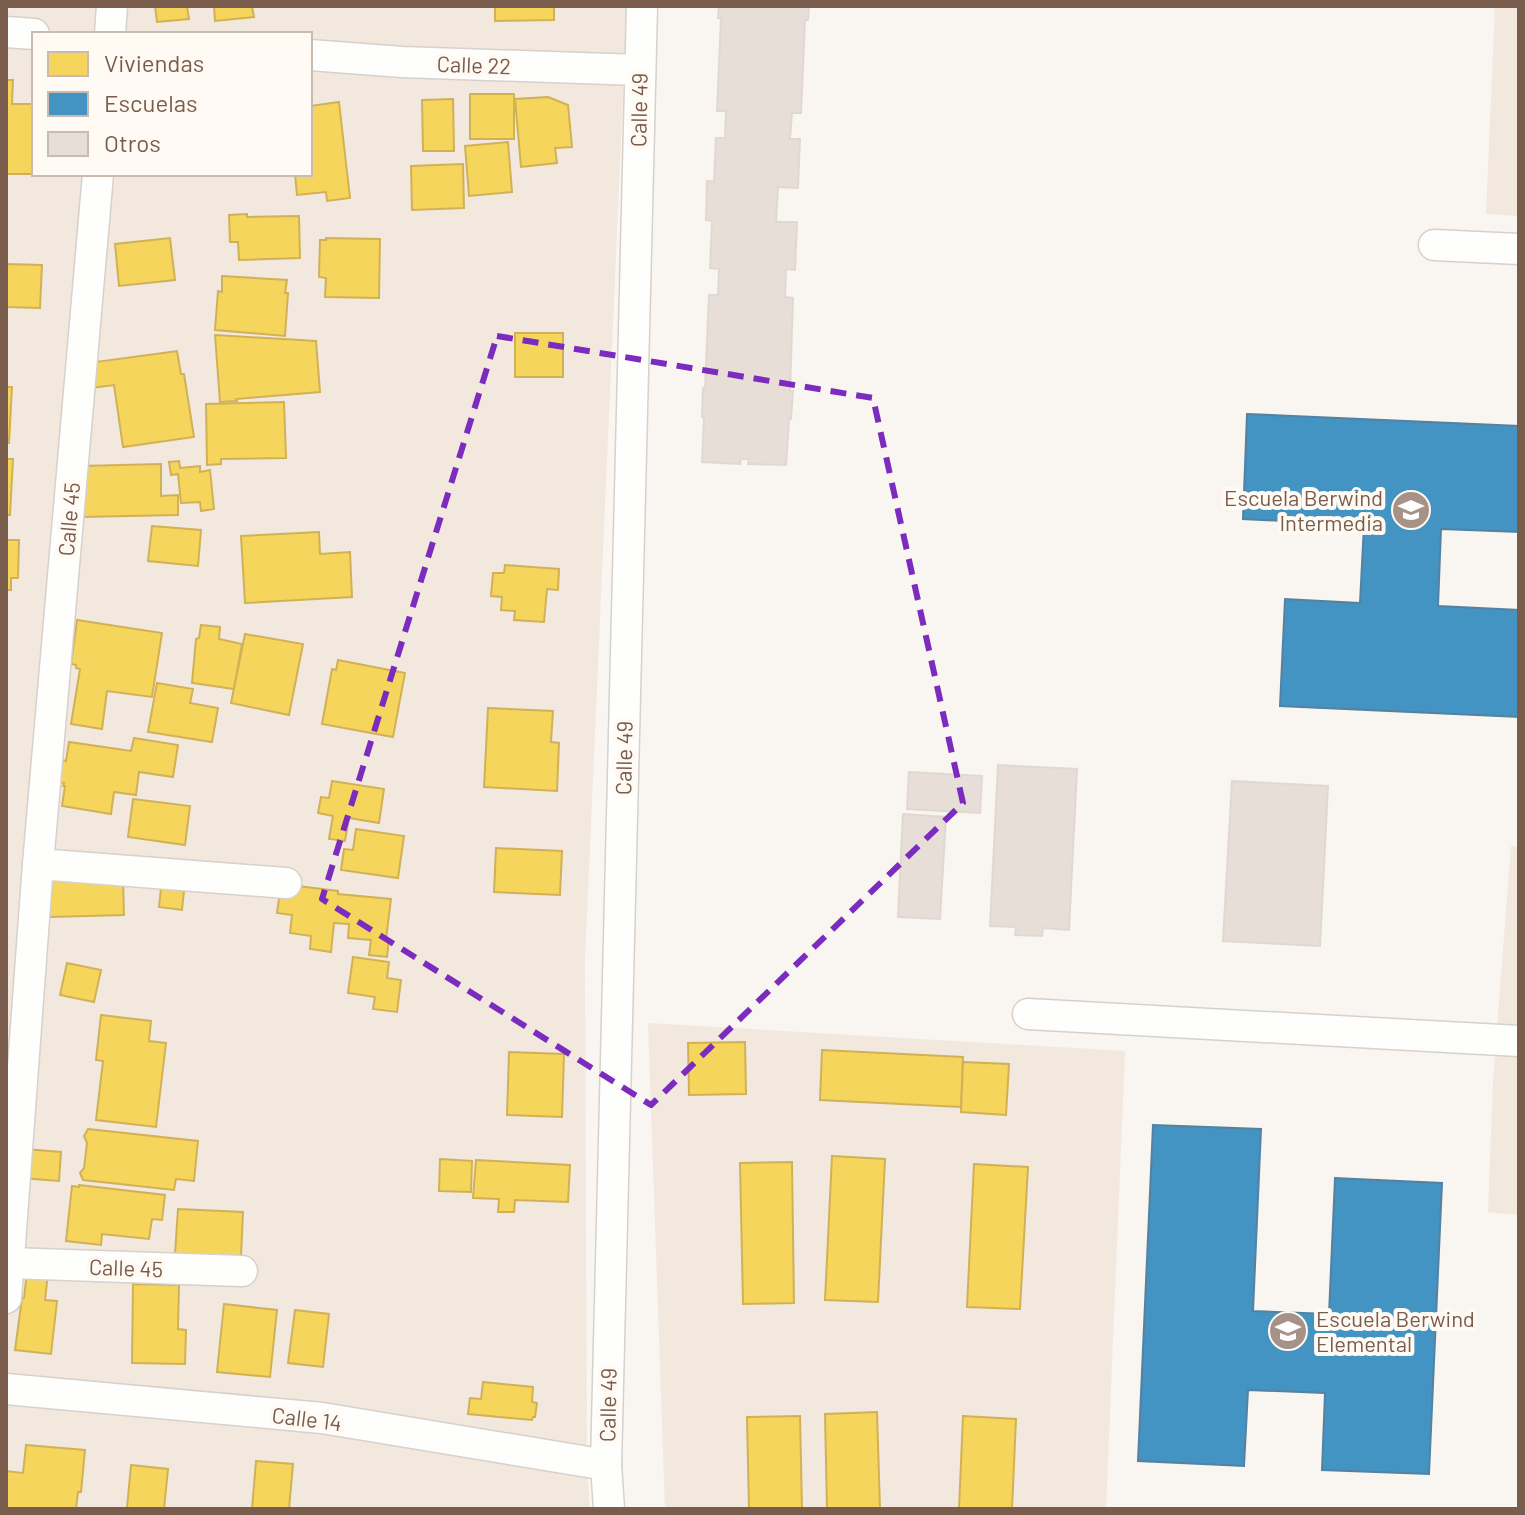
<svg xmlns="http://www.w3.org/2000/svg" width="1525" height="1515" font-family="Barlow,sans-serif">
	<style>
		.residential { fill: #f2e8de; fill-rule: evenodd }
		.homes { fill: #f6d55c; stroke: #d1b158; stroke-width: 2 }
		.schools { fill: #4393c3; stroke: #5482a0; stroke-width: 2 }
		.building { fill: #e6ded7; stroke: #e2d8d2; stroke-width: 2 }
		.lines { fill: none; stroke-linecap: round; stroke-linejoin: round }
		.minor-casing { stroke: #d7d1cb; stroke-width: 33 }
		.minor { stroke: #fefefd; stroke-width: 30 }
		.marked { fill: none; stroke: #7b2cbf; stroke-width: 6; stroke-dasharray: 16 10; stroke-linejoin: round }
		.labels { text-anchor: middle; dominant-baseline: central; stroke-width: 8; stroke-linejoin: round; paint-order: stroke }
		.street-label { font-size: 22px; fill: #7a5c4d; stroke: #fffaf3 }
		.poi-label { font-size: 22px; fill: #7a5c4d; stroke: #fffaf3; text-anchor: end }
	</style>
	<rect width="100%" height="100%" fill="#f9f5f0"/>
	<g class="residential">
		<path d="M6 6H627L585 959 587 1466 590 1509H6ZM34 34H310V174H34Z"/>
		<polygon points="1495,6 1519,6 1519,216 1486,214"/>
		<polygon points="1511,846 1519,847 1519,1215 1488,1212 1493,1081"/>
		<polygon points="648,1023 1125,1051 1106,1509 665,1509"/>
	</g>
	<g class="homes">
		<polygon points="155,6 187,6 189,19 157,22"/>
		<polygon points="214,6 252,6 254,17 215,21"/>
		<polygon points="495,6 554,6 554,20 495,21"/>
		<polygon points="6,80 13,80 12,104 34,104 34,174 36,174 6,174"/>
		<rect x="470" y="94" width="44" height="45"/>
		<polygon points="548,97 568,105 572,147 555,148 557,163 521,167 515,99"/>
		<polygon points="453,99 454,151 423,151 422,100"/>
		<polygon points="339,102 350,198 327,201 326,192 297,195 295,174 310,174 310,106"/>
		<polygon points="508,142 512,192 469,196 465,146"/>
		<polygon points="463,164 464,208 412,210 411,166"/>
		<polygon points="247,214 247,217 299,216 300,258 239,260 238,242 230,242 229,215"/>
		<polygon points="170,238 175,280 119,286 115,244"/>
		<polygon points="326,238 380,239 379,298 325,297 326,278 319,277 320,240 326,240"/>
		<polygon points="6,264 42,265 40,308 6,307"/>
		<polygon points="222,276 287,280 285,293 288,293 285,336 215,330 218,291 222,292"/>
		<rect x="515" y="333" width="48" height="44"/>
		<polygon points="215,335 316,341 320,392 236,399 237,401 220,402"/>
		<polygon points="177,351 181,374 184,374 194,437 123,447 114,385 92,388 88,363"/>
		<polygon points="6,387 12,387 9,443 6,443"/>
		<polygon points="284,402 286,458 221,459 221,464 207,465 206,404"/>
		<polygon points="6,456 7,459 13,459 10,515 6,515"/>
		<polygon points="179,461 180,468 200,466 200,472 210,470 214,509 201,511 200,502 181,503 178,474 171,475 169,462"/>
		<polygon points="161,464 161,496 178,495 178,515 82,517 81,466"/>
		<polygon points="152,526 201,530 198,566 148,561"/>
		<polygon points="319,532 320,554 350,552 352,597 245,603 241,536"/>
		<polygon points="6,540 19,540 18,578 11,578 11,590 6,590"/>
		<polygon points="505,565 559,569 558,590 547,589 544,622 514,620 515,611 501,610 502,597 491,596 493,573 504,573"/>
		<polygon points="77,620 162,633 152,697 107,691 102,729 71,724 80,669 76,668 76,665 71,664"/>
		<polygon points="201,625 220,627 219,639 242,644 234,689 192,683 196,639 199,638"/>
		<polygon points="245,634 303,644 289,715 231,703"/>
		<polygon points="338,660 405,673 393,737 322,724 332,669 336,670"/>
		<polygon points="157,683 193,689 190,703 218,708 212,742 148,732"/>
		<polygon points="488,708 553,711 551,742 559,743 557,791 484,787"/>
		<polygon points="134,738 178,745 173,777 139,772 136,795 114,792 111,814 62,806 65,786 63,786 64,783 58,782 61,760 66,761 69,742 131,751"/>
		<polygon points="332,781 384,789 379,823 349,818 345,841 329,839 333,816 318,813 321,797 329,798"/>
		<polygon points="133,799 190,806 185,845 128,837"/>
		<polygon points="356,829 404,836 398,878 341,870 344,849 353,850"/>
		<polygon points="496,848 562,851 560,895 494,892"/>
		<polygon points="48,865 123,880 124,915 50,917"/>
		<polygon points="281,884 338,891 338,894 391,899 386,939 389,939 387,957 369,955 371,940 348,938 349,924 334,923 331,952 310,949 311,936 290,933 292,915 277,913"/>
		<polygon points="161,888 184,891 182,910 159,907"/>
		<polygon points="353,957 389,962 387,978 401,980 397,1012 373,1009 375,997 348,993"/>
		<polygon points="67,963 101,970 94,1002 60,995"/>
		<polygon points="101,1015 151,1021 149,1041 166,1043 156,1127 96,1120 103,1061 96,1060"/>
		<polygon points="745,1042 746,1094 689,1095 688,1043"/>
		<polygon points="822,1050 963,1057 961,1107 820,1100"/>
		<polygon points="509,1052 564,1054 562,1117 507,1115"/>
		<polygon points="963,1062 1009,1064 1006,1115 961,1112"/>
		<polygon points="88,1129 198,1141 194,1181 176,1179 174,1190 83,1180 80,1173 84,1168 87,1143 84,1136"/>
		<polygon points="24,1149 61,1152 59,1181 21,1178"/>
		<polygon points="832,1156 885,1159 878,1302 825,1300"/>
		<polygon points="440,1159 472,1161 471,1192 439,1191"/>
		<polygon points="476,1160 570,1165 568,1202 515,1200 514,1212 498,1212 499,1199 473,1198"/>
		<polygon points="792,1162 794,1303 743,1304 740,1163"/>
		<polygon points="974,1164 1028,1167 1020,1309 967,1307"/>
		<polygon points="79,1185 165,1195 162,1220 152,1219 149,1239 102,1234 101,1245 66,1241 72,1186 79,1187"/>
		<polygon points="178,1209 243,1212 241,1256 210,1255 210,1261 175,1254"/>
		<polygon points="27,1271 48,1273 45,1300 57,1301 51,1354 15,1350 22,1298 24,1298"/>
		<polygon points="133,1284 179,1285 178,1329 186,1330 185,1364 132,1363"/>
		<polygon points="224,1304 277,1310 270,1377 217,1372"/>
		<polygon points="295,1310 329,1314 323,1367 288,1363"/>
		<polygon points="483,1382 533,1387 532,1402 537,1403 535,1417 533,1417 532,1420 468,1414 470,1398 481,1399"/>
		<polygon points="877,1412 880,1509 827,1509 825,1414"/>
		<polygon points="800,1416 802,1509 749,1509 747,1417"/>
		<polygon points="963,1416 1016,1419 1012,1509 959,1509"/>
		<polygon points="26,1445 85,1450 81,1492 78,1492 76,1509 6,1509 6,1471 23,1473"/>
		<polygon points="256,1461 293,1464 289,1509 252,1509"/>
		<polygon points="131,1465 168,1469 164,1509 127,1508"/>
	</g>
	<g class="schools">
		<polygon points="1247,414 1519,426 1519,532 1441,529 1438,606 1519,610 1519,717 1280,706 1285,599 1360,603 1364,525 1243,519"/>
		<polygon points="1153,1125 1261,1129 1253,1311 1329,1314 1335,1178 1442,1183 1429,1474 1322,1470 1325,1393 1248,1390 1244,1466 1138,1461"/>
	</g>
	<g class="building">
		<polygon points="719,6 809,6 808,20 805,20 801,113 792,113 790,139 800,139 798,188 778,187 776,222 797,222 795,270 786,269 785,297 793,298 790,391 793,391 791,419 789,419 786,465 748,464 749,459 741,459 740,464 702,462 704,417 702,417 703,388 705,389 709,295 718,295 719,269 710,268 712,221 706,220 707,181 714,182 716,138 725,138 726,111 717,111 721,18 718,18"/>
		<polygon points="998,765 1077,769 1069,930 1043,928 1042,936 1015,935 1016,927 990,926"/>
		<polygon points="909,772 982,776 980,813 907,809"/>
		<polygon points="1232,781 1328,786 1320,946 1223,941"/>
		<polygon points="903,814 946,817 940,919 898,917"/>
	</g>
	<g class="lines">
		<g class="minor-casing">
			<g id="minor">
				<polyline points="6,32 34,34"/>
				<polyline points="110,34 112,6"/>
				<polyline points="310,55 402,62 639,70"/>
				<polyline points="1434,245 1519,249"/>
				<polyline points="38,864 286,883"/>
				<polyline points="1028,1014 1519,1041"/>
				<polyline points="10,1263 242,1271"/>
				<polyline points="6,1298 38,864 98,174"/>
				<polyline points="6,1389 322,1418 606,1465"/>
				<polyline points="609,1509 606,1465 642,6"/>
			</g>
		</g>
		<use href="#minor" class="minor"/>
	</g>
	<path class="marked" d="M497 336 873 398 963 803 651 1105 322 899Z"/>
	<defs>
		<g id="school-disc" transform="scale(2)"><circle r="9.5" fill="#a69286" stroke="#fffaf3"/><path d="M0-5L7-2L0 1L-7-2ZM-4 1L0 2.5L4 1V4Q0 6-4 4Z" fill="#fff"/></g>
	</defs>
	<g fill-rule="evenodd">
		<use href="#school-disc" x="1411" y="510"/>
		<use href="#school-disc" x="1288" y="1331"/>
	</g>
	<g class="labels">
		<g class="street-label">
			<text transform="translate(474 64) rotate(2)">Calle 22</text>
			<text transform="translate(638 110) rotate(-89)">Calle 49</text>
			<text transform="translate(68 519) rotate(-85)">Calle 45</text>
			<text transform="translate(623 758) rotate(-89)">Calle 49</text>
			<text transform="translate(126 1267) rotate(2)">Calle 45</text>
			<text transform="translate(607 1405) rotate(-89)">Calle 49</text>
			<text transform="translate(307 1418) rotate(7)">Calle 14</text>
		</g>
		<g class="poi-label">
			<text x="1383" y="497">Escuela Berwind<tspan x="1383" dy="25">Intermedia</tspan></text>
			<text x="1316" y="1318" text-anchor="start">Escuela Berwind<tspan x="1316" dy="25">Elemental</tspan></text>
		</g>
	</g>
	<rect width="1525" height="1515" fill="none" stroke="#7a5c4d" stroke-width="16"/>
	<rect x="32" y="32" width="280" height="144" fill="#fffaf3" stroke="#cabbb1" stroke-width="2"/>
	<rect x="48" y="52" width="40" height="24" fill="#f6d55c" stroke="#cabbb1" stroke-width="2"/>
	<text x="104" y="72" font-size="24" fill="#7a5c4d">Viviendas</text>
	<rect x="48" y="92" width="40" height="24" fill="#4393c3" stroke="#cabbb1" stroke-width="2"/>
	<text x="104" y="112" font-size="24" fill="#7a5c4d">Escuelas</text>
	<rect x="48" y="132" width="40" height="24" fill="#e6ded7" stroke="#cabbb1" stroke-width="2"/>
	<text x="104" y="152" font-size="24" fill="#7a5c4d">Otros</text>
</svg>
